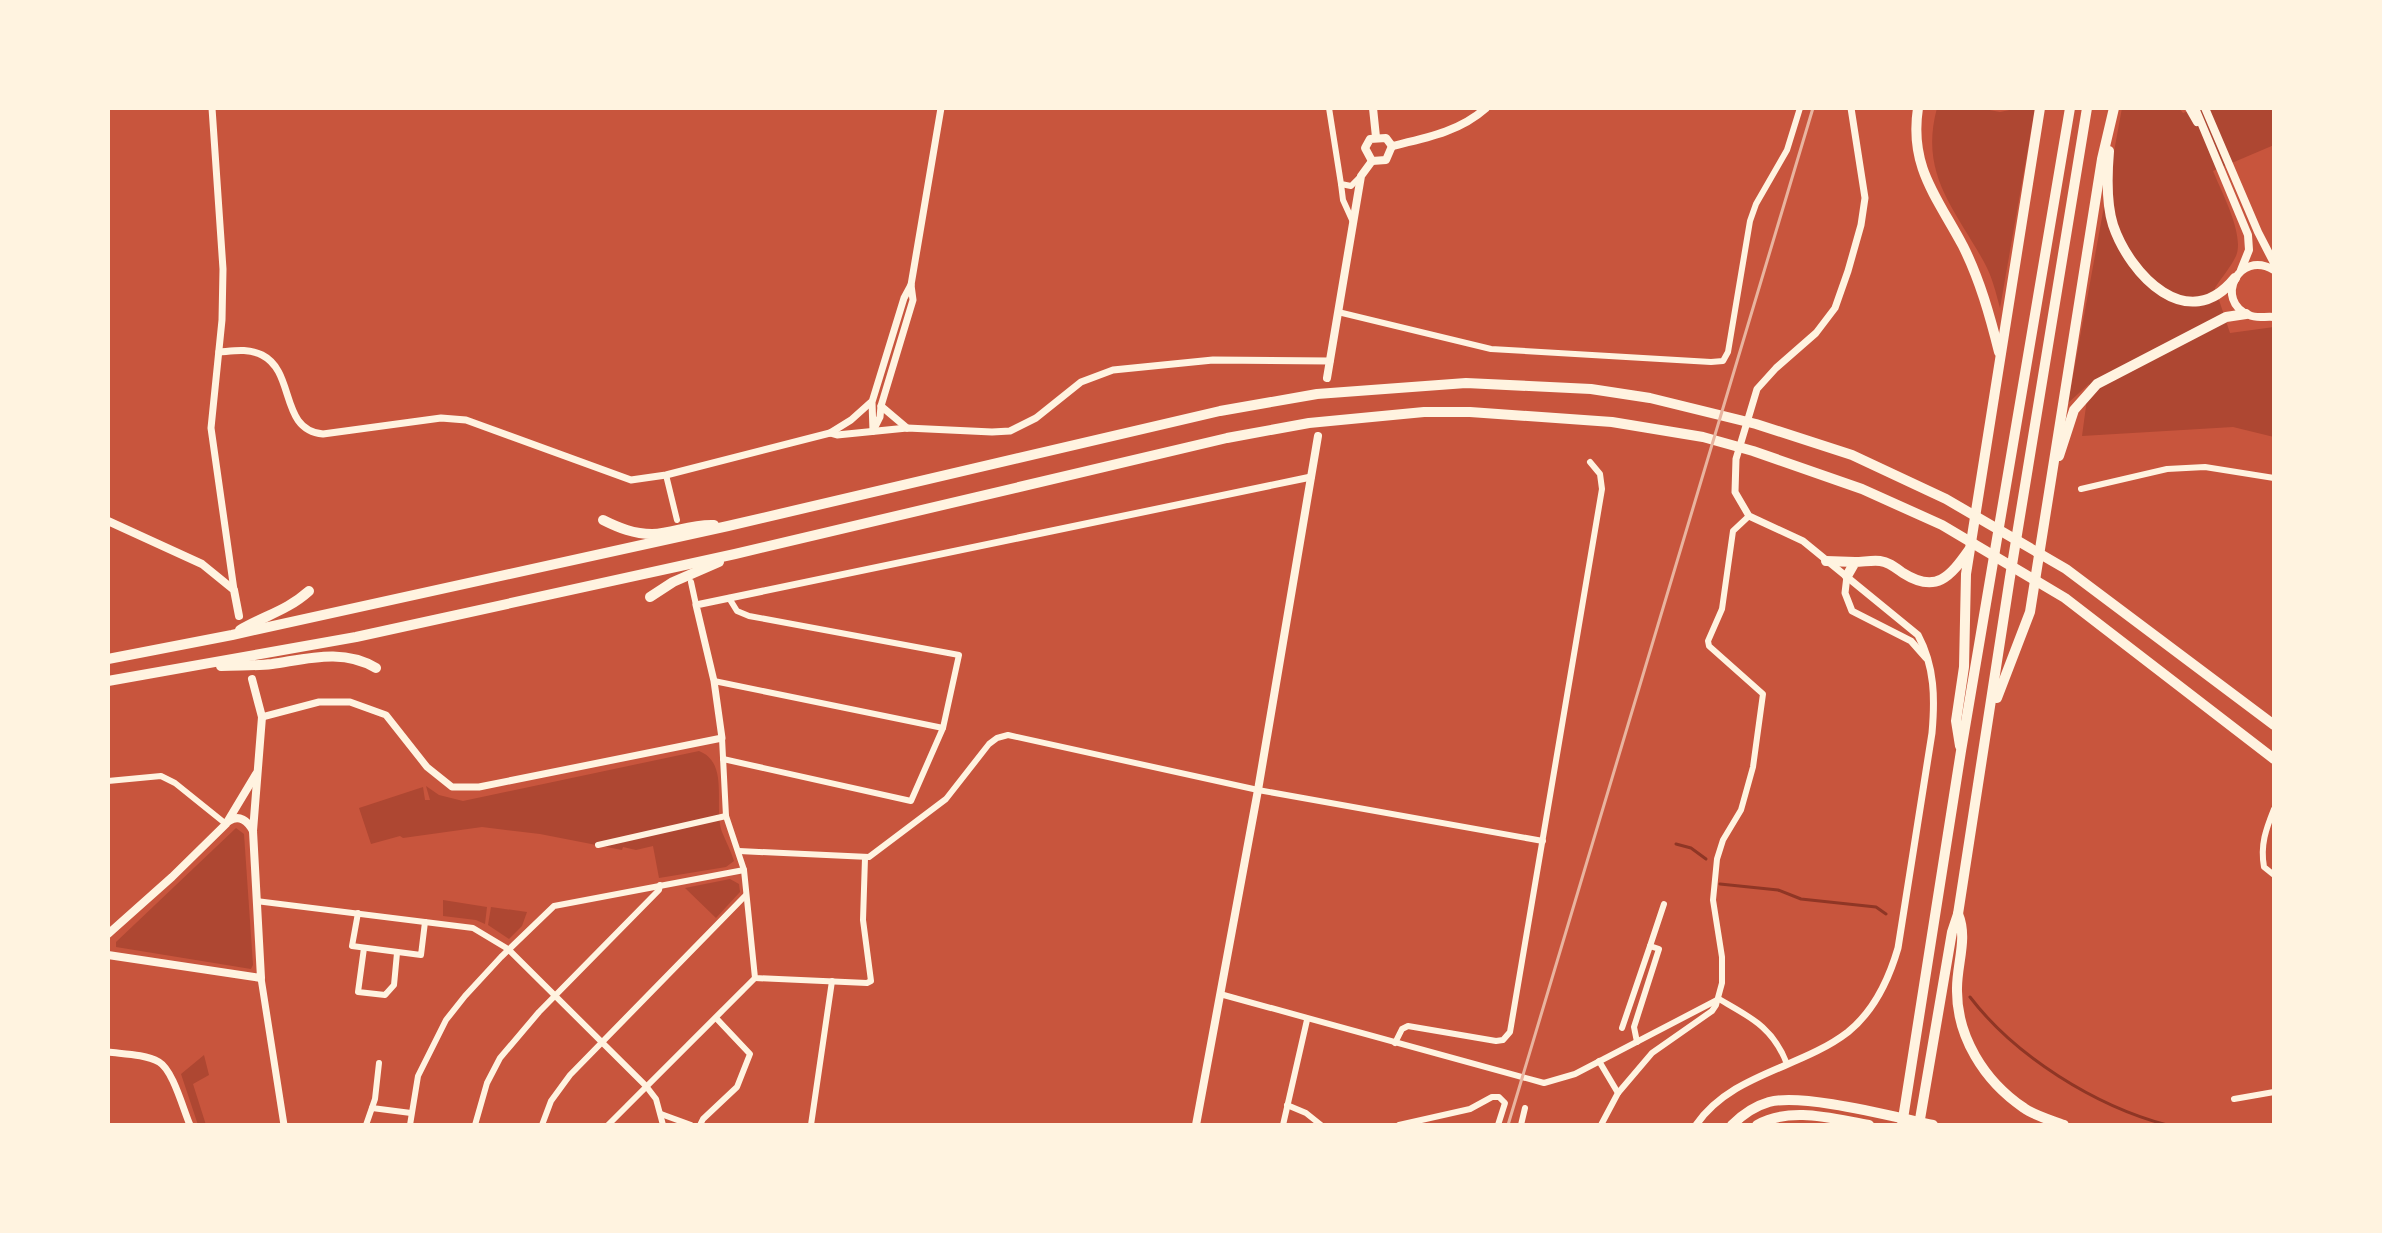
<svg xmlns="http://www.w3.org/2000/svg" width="2382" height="1233" font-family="Rubik,sans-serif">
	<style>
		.green { fill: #ae4732 }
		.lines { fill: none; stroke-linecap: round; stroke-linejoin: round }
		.stream { stroke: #8f3625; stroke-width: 3 }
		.minor { stroke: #fff3e0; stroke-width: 6 }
		.tertiary { stroke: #fff3e0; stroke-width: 7 }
		.secondary { stroke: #fff3e0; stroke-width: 8 }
		.trunk { stroke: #fff3e0; stroke-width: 10 }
		.motorway { stroke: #fff3e0; stroke-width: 10 }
		.rail { stroke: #e9b49f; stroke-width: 3 }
	</style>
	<rect width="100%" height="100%" fill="#c8553d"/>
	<g class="green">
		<path d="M1937 108H1979L2000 112 2019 108H2035L2000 308C1996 293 1992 276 1984 262 1955 209 1919 174 1937 108Z"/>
		<path d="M2122 108H2179L2183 113 2198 108H2274V145L2213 171C2221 191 2245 235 2236 256 2231 267 2221 278 2215 288L2230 333 2274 327V437L2233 427 2082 436 2089 384 2068 403Z"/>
		<path d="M699 751C730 763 713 806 722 832 726 842 731 851 734 861L726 867 659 878 653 846 636 850 623 847 622 850 540 834 482 827 403 838 400 836 371 844 359 808 423 787 425 800H430L426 786 439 795 463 801Z"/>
		<polygon points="236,828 244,834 253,965 251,969 116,947 116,942"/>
		<polygon points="730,879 739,884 740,892 716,918 685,888"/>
		<polygon points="443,900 487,907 485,924 476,920 443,916"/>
		<polygon points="491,907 527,912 522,926 509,939 488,925"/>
		<polygon points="204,1055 209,1075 193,1084 206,1125 198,1125 181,1074"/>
	</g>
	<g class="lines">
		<g class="stream">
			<polyline points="1676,844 1691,848 1706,859"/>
			<polyline points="1720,884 1778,890 1801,899 1876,907 1886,914"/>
			<path d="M1970 997C2015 1056 2095 1106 2167 1125"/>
		</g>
		<g class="minor">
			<polyline points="1329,108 1341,184 1351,186 1360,177"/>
			<polyline points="1341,184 1343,200 1353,222"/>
			<polyline points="1338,312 1491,349 1711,362 1723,361 1728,352 1750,221 1756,204 1787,150 1800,108"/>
			<polyline points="666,475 677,520"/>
			<polyline points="2081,489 2167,469 2205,467 2274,478"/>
			<polyline points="691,582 696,605"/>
			<polyline points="714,681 943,728"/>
			<polyline points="722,738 726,816 744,870 755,978 867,983 871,981 863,920 865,858"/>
			<polyline points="723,759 911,801 943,728 959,655 749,616 737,611 729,598"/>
			<polyline points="108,781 161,776 175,783 226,824"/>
			<path d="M2274 809C2266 829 2260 845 2264 867L2274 875"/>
			<polyline points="598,845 726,816"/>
			<polyline points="739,851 869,857 946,799 989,744 997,738 1008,735 1258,790 1543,841"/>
			<polyline points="256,901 473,928 508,949 646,1086 656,1099 663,1125"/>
			<polyline points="358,913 352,946 421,955 425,922"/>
			<polyline points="364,948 358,992 385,995 394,985 397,953"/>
			<path d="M1220 994 1544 1083 1575 1074 1719 999C1750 1017 1773 1027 1787 1064"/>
			<polyline points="1622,1028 1650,946"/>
			<polyline points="1637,1042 1634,1027 1659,949 1650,946 1664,904"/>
			<polyline points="1395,1043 1402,1029 1408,1026 1496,1041 1503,1040 1510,1032 1602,489 1600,474 1590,462"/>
			<polyline points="1599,1061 1618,1093"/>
			<polyline points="2234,1099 2274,1092"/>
			<polyline points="1287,1105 1306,1113 1321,1125"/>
			<polyline points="372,1108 411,1113"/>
			<polyline points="661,1114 691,1125"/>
			<polyline points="366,1125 375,1099 379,1063"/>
			<polyline points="410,1125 418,1076 446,1020 465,996 501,957 554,906 744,870"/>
			<polyline points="475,1125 487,1083 500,1058 539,1012 659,890 660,885"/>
			<polyline points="542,1125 551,1101 570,1075 745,896"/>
			<polyline points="608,1125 755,978"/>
			<polyline points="700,1125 703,1119 737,1087 750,1054 716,1018"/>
			<polyline points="811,1125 832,981"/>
			<polyline points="1283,1125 1307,1020"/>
			<polyline points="1399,1125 1470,1109 1492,1097 1499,1097 1505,1103 1498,1125"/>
			<polyline points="1521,1125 1525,1108"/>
			<polyline points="1601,1125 1618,1093 1652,1053 1712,1011 1716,1005 1722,983 1722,957 1713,900 1717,859 1723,840 1741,810 1753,767 1763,694 1709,646 1708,641 1722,609 1733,531 1749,516"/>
		</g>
		<g class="tertiary">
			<polyline points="212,108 223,269 222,320 211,428 234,590"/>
			<path d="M219 352C233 351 248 348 262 355 296 372 279 430 323 434L441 418 466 420 631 480 666 475 830 433 837 435 907 428 992 432 1010 431 1036 418 1081 382 1113 370 1213 360 1330 361"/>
			<polyline points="881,406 907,428"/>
			<polyline points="873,431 880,417 881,406 913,300 911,285 941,108"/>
			<polyline points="873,431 872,402 904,298 911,285"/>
			<polyline points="830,433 851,420 870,403"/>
			<polyline points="1847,576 1845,593 1852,611 1911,641 1926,658"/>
			<polyline points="262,717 319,702 350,702 386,715 427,767 452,787 479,787 722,738 714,681 696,605 1311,477"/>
			<polyline points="261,978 284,1125"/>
			<path d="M108 1052C124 1054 145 1054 159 1062 173 1070 183 1109 190 1125"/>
			<path d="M1696 1125C1732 1073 1800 1069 1848 1032 1874 1011 1889 979 1898 948L1932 733C1935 699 1935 667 1918 635L1803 541 1749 516 1735 492 1736 459 1757 389 1776 368 1816 333 1835 308 1848 271 1861 225 1865 198 1851 108"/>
		</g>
		<g class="secondary">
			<polyline points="1373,108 1376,137"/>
			<polyline points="2189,108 2197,122"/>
			<polyline points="2195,108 2248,235 2249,250 2241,270"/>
			<polyline points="2205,108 2258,232 2274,263"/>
			<path d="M1392 146C1426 138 1459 132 1486 108"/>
			<polyline points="1372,161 1365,148 1370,139 1386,138 1392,146"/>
			<polyline points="1372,161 1386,160 1392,146"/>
			<path d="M2274 270C2238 249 2214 301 2249 315 2257 319 2265 316 2274 317"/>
			<polyline points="1327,378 1361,176 1372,161"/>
			<polyline points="108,521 202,564 234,590 239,616"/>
			<path d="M229 821C239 814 248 821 253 831"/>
			<polyline points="108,934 172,877 226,824 256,774"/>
			<polyline points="108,955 261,978 253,831 262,717 252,679"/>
			<polyline points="1196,1125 1258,790 1318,436"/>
		</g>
		<g class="trunk">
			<path d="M1918 108C1909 167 1937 197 1963 246 1980 280 1990 316 1999 352"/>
			<path d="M2109 151C2107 175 2106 203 2113 225 2130 275 2188 336 2235 278"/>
			<polyline points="2059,456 2074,410 2097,384 2226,317 2246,314"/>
			<polyline points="1826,561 1855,562"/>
			<path d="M1847 576 1855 562C1863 562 1872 560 1880 561 1889 562 1896 568 1903 573 1936 594 1950 577 1969 550"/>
			<polyline points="1997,698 2030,612 2102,159 2114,108"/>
			<polyline points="1960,746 1956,721 1964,667 1966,574 2040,108"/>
			<path d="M1958 914C1968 938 1957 963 1957 988 1956 1036 1984 1081 2024 1108 2035 1116 2051 1120 2064 1125"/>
			<path d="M1732 1125C1742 1115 1755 1106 1769 1102 1804 1093 1894 1117 1933 1125"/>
			<path d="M1757 1125C1791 1106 1833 1119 1869 1125"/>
			<polyline points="1902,1125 1961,751 2070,108"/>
			<polyline points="1919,1125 1952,932 1958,914 2010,577 2087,108"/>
		</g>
		<g class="motorway">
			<path d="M603 520C619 528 634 534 652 534 673 534 689 524 714 525"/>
			<polyline points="650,597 673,582 719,562"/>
			<path d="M240 630C264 616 288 610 309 591"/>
			<polyline points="108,659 232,635 728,526 1220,411 1317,394 1466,383 1591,389 1650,398 1756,424 1852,455 1946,499 2066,569 2274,725"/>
			<path d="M221 666C238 665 255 666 272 664 307 659 343 648 376 668"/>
			<polyline points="108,681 356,637 735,554 1227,438 1309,423 1424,412 1470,412 1612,422 1703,437 1753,451 1862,489 1942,525 2065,598 2274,759"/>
		</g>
		<polyline class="rail" points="1508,1125 1813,108"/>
	</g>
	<rect width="2382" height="1233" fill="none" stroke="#fff3e0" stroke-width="220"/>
</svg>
